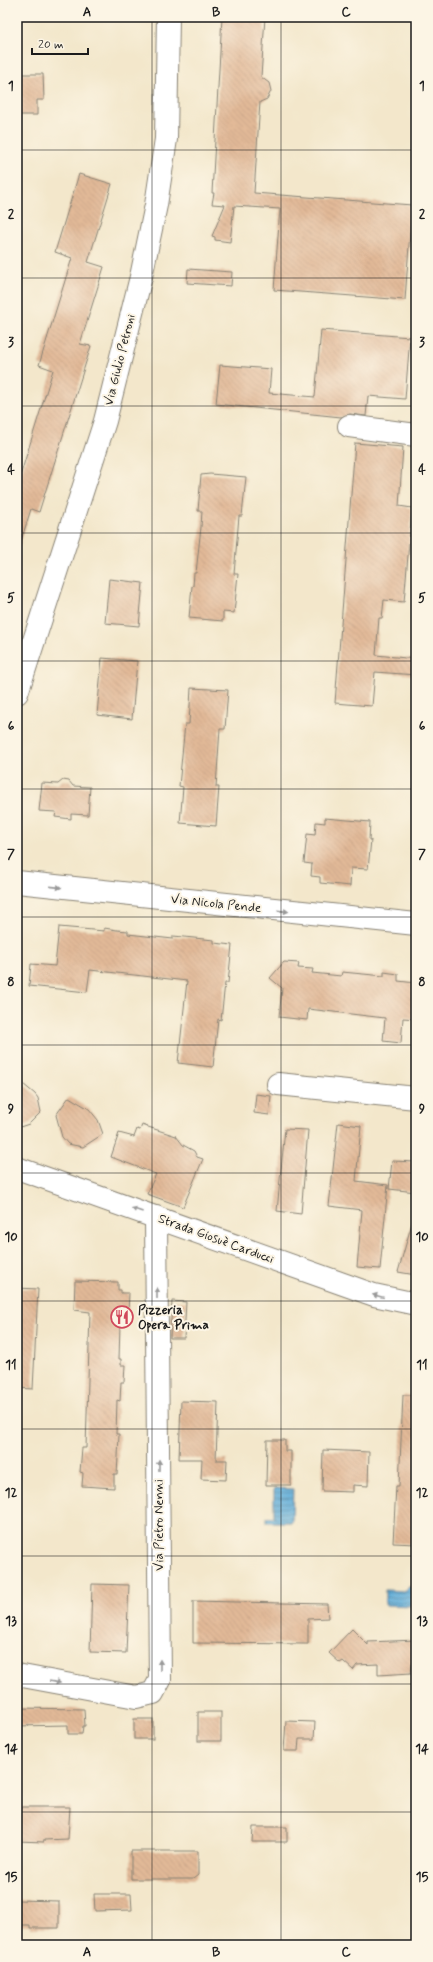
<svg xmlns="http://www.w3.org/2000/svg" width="433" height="1962" font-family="Mynerve,sans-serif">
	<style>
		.water { fill: url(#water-rules); stroke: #3d647a }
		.building { fill: url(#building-back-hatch) }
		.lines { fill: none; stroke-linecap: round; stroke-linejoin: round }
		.minor-casing { stroke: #888274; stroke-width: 24 }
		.minor { stroke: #fff; stroke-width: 22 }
		.oneway { fill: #999 }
		.grid { fill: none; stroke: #1c1c1c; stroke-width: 1; stroke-opacity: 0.55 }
		.labels { text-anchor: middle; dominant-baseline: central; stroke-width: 4; stroke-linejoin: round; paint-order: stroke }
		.street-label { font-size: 13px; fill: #1c1c1c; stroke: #fcf5e5 }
		.poi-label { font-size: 13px; font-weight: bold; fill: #1c1c1c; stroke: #fcf5e5; text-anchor: start }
		.neatline { fill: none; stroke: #1c1c1c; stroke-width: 1.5 }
		.grid-label { font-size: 13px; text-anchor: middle; font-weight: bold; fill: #1c1c1c }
	</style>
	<defs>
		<pattern id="water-rules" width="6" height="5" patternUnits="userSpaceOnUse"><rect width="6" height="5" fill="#5eacd8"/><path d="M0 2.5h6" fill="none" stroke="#4d8bae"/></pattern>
		<pattern id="building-back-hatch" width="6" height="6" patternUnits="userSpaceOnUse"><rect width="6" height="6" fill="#e2b998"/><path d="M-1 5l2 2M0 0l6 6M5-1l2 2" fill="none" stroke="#c19e82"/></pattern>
	</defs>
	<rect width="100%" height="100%" fill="#fcf5e5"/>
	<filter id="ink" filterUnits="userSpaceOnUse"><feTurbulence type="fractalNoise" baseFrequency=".025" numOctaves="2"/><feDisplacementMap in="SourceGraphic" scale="8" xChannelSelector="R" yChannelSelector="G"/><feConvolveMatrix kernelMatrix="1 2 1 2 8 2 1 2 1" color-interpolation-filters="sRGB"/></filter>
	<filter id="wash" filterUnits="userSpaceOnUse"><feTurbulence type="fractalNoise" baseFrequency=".012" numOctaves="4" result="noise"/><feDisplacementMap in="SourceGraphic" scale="16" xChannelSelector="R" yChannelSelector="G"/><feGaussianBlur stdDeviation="0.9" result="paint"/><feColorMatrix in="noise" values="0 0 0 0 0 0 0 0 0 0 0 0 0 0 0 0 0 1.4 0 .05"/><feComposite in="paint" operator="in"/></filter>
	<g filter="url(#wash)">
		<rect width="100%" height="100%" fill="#f3e7cb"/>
		<g class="water">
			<polygon points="274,1488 293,1489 292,1522 267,1522 267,1517 274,1517"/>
			<polygon points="410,1586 414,1590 414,1606 385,1605 385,1590 405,1591"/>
		</g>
		<g id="blocks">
			<g class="building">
				<polygon points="222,17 265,17 261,77 269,83 271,91 267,99 260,102 254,193 412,205 405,300 274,290 280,209 234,206 230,242 215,240 215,237 212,236 225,205 212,204 214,193 212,193"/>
				<polygon points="17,74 43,74 44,100 37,100 37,115 17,115"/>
				<polygon points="79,174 112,184 88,262 104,267 80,344 91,346 39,512 31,509 20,544 17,543 17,486 53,370 39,365 72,258 55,252"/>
				<polygon points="188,269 232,272 231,286 187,283"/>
				<polygon points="321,330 410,337 405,399 368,396 366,416 350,414 341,417 216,404 220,365 271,369 269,393 315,397"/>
				<polygon points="355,443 403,447 399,506 412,508 404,602 384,600 382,618 379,618 376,655 416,659 416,675 375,672 372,706 335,703"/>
				<polygon points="210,474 246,477 242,516 239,516 234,574 238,574 234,613 223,612 223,621 189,618 192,586 193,586 194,573 196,573 201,527 202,511 198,511 201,475"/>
				<polygon points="109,579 143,583 139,626 105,623"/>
				<polygon points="102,658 137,661 132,719 97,715"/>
				<polygon points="191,688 228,690 225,729 220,729 216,787 219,787 216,826 180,823 183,787 179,786 180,776 185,724 189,724"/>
				<polygon points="63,780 69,781 73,786 90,787 88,815 71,814 71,819 55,817 56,812 39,811 42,783 58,784"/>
				<polygon points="325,818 370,822 369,840 371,840 368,869 351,868 350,886 320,883 320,877 311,876 312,864 304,863 307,834 315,835 316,822 325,823"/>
				<polygon points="59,927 104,931 104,928 117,930 128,931 128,934 173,939 173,936 184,937 214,940 214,943 232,945 228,983 225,983 221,1020 218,1019 213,1067 178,1063 187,981 90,970 87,992 29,986 31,964 55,966"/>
				<polygon points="284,962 299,963 298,968 313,969 312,973 341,976 342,972 384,976 384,972 398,974 398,981 416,983 416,1019 403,1018 401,1043 383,1041 385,1018 308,1009 307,1020 279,1017 282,988 270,978"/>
				<polygon points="17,1079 35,1094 38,1098 41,1112 29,1124 17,1128"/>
				<polygon points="256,1094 271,1096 269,1115 254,1113"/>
				<polygon points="69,1097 89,1109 98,1120 103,1134 83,1147 68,1144 62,1137 56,1115"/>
				<polygon points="338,1123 361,1126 356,1181 388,1185 380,1269 357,1267 362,1210 329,1206"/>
				<polygon points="142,1125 176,1136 183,1145 194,1151 197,1157 203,1159 183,1207 147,1194 156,1174 111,1157 119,1133 134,1137 137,1129 140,1130"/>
				<polygon points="285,1129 308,1130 301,1214 277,1211"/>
				<polygon points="392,1161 416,1162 416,1192 389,1189"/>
				<polygon points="412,1223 416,1224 416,1275 398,1272"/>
				<polygon points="75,1281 118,1282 118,1290 121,1290 121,1293 129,1293 128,1313 124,1313 123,1325 120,1324 119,1359 121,1359 121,1365 125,1365 124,1382 121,1382 120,1401 117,1400 116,1434 119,1434 118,1457 117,1474 114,1474 114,1488 82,1486 83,1473 80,1472 82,1448 86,1448 90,1312 74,1310"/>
				<polygon points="17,1288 38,1289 33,1389 17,1388"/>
				<polygon points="172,1301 186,1302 184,1338 170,1338"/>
				<polygon points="403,1395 416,1395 416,1544 393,1543 396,1486 399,1486"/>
				<polygon points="181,1401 218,1402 216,1460 227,1460 226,1480 201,1479 202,1459 179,1459"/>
				<polygon points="267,1440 285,1440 285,1451 291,1451 291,1485 266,1485"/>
				<polygon points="323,1450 369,1452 368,1486 353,1485 353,1492 322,1491"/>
				<polygon points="92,1584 129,1585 126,1653 90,1652"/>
				<polygon points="193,1601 327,1604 328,1618 308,1619 308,1644 193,1643"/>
				<polygon points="352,1629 368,1645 368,1642 416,1640 416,1663 412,1663 411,1673 378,1675 378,1664 357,1665 353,1670 343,1661 340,1663 329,1653"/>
				<polygon points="17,1708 84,1709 85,1726 83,1726 82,1734 68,1734 68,1725 17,1726"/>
				<rect x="198" y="1712" width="23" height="29"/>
				<rect x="134" y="1719" width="19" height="20"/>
				<polygon points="286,1721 315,1722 314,1739 299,1739 298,1751 284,1751"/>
				<polygon points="17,1807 70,1807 68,1839 44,1840 44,1842 17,1841"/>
				<polygon points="253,1827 287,1827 287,1842 252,1842"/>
				<polygon points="131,1851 198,1851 198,1875 193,1879 131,1879"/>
				<polygon points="94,1894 131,1894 132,1910 95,1911"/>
				<polygon points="17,1900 59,1901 59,1928 30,1928 30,1925 17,1925"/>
			</g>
		</g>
	</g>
	<g filter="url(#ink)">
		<use href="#blocks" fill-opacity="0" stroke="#888274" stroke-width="1"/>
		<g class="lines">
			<g class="minor-casing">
				<g id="minor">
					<polyline points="349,426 416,435"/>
					<polyline points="17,693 105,421 141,277 156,205 166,139 168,17"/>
					<polyline points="17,882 416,924"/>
					<polyline points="278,1084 416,1098"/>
					<polyline points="17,1168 374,1295 416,1304"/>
					<polyline points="17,1675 136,1697 153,1693 160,1680 156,1217"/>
				</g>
			</g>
			<use href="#minor" class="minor"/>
		</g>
		<defs><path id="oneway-solid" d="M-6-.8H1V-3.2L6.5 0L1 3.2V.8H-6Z"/></defs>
		<g class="oneway">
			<use href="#oneway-solid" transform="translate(56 887) rotate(6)"/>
			<use href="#oneway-solid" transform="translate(283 911) rotate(6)"/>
			<use href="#oneway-solid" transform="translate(137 1210) rotate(-161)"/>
			<use href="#oneway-solid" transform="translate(157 1293) rotate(-90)"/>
			<use href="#oneway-solid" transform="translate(378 1296) rotate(-166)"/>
			<use href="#oneway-solid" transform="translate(159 1465) rotate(-90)"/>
			<use href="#oneway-solid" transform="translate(160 1665) rotate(-90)"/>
			<use href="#oneway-solid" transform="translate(55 1682) rotate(10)"/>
		</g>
	</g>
	<path class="grid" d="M152 17V1945M281 17V1945M17 150H416M17 278H416M17 406H416M17 533H416M17 661H416M17 789H416M17 917H416M17 1045H416M17 1173H416M17 1301H416M17 1429H416M17 1556H416M17 1684H416M17 1812H416"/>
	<defs>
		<g id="restaurant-ring" transform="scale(1.15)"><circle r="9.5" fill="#fcf5e5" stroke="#d1495b" stroke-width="1.5"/><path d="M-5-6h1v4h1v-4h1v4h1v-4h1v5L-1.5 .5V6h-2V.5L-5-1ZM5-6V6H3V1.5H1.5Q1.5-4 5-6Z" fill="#d1495b"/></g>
	</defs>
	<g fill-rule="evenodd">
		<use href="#restaurant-ring" x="122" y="1317"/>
	</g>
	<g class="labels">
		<g class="street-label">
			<text transform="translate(120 360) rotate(-76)">Via Giulio Petroni</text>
			<text transform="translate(216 904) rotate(6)">Via Nicola Pende</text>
			<text transform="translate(216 1239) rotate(20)">Strada Giosuè Carducci</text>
			<text transform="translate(159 1525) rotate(-90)">Via Pietro Nenni</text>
		</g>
		<g class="poi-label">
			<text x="138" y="1310">Pizzeria<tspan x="138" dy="15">Opera Prima</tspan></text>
		</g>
	</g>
	<rect width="433" height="1962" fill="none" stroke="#fcf5e5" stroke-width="44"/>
	<path d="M32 48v6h56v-6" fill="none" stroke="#1c1c1c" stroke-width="2"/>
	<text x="38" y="48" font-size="12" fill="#1c1c1c" stroke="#fcf5e5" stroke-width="3" paint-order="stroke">20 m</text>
	<rect x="22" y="22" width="389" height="1918" class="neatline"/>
	<g class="grid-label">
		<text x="87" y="16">A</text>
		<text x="216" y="16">B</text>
		<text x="346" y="16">C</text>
		<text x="11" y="90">1</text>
		<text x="422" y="90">1</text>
		<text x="11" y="218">2</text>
		<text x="422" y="218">2</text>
		<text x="11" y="346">3</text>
		<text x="422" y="346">3</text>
		<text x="11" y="474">4</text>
		<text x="422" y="474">4</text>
		<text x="11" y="602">5</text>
		<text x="422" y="602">5</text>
		<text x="11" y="730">6</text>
		<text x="422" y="730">6</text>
		<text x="11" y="858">7</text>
		<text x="422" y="858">7</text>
		<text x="11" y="986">8</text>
		<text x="422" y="986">8</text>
		<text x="11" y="1113">9</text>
		<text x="422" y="1113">9</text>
		<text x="11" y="1241">10</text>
		<text x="422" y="1241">10</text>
		<text x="11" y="1369">11</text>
		<text x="422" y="1369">11</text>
		<text x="11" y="1497">12</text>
		<text x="422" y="1497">12</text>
		<text x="11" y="1625">13</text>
		<text x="422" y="1625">13</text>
		<text x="11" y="1753">14</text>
		<text x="422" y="1753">14</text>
		<text x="11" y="1881">15</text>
		<text x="422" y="1881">15</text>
		<text x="87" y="1956">A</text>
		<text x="216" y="1956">B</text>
		<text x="346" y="1956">C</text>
	</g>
</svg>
